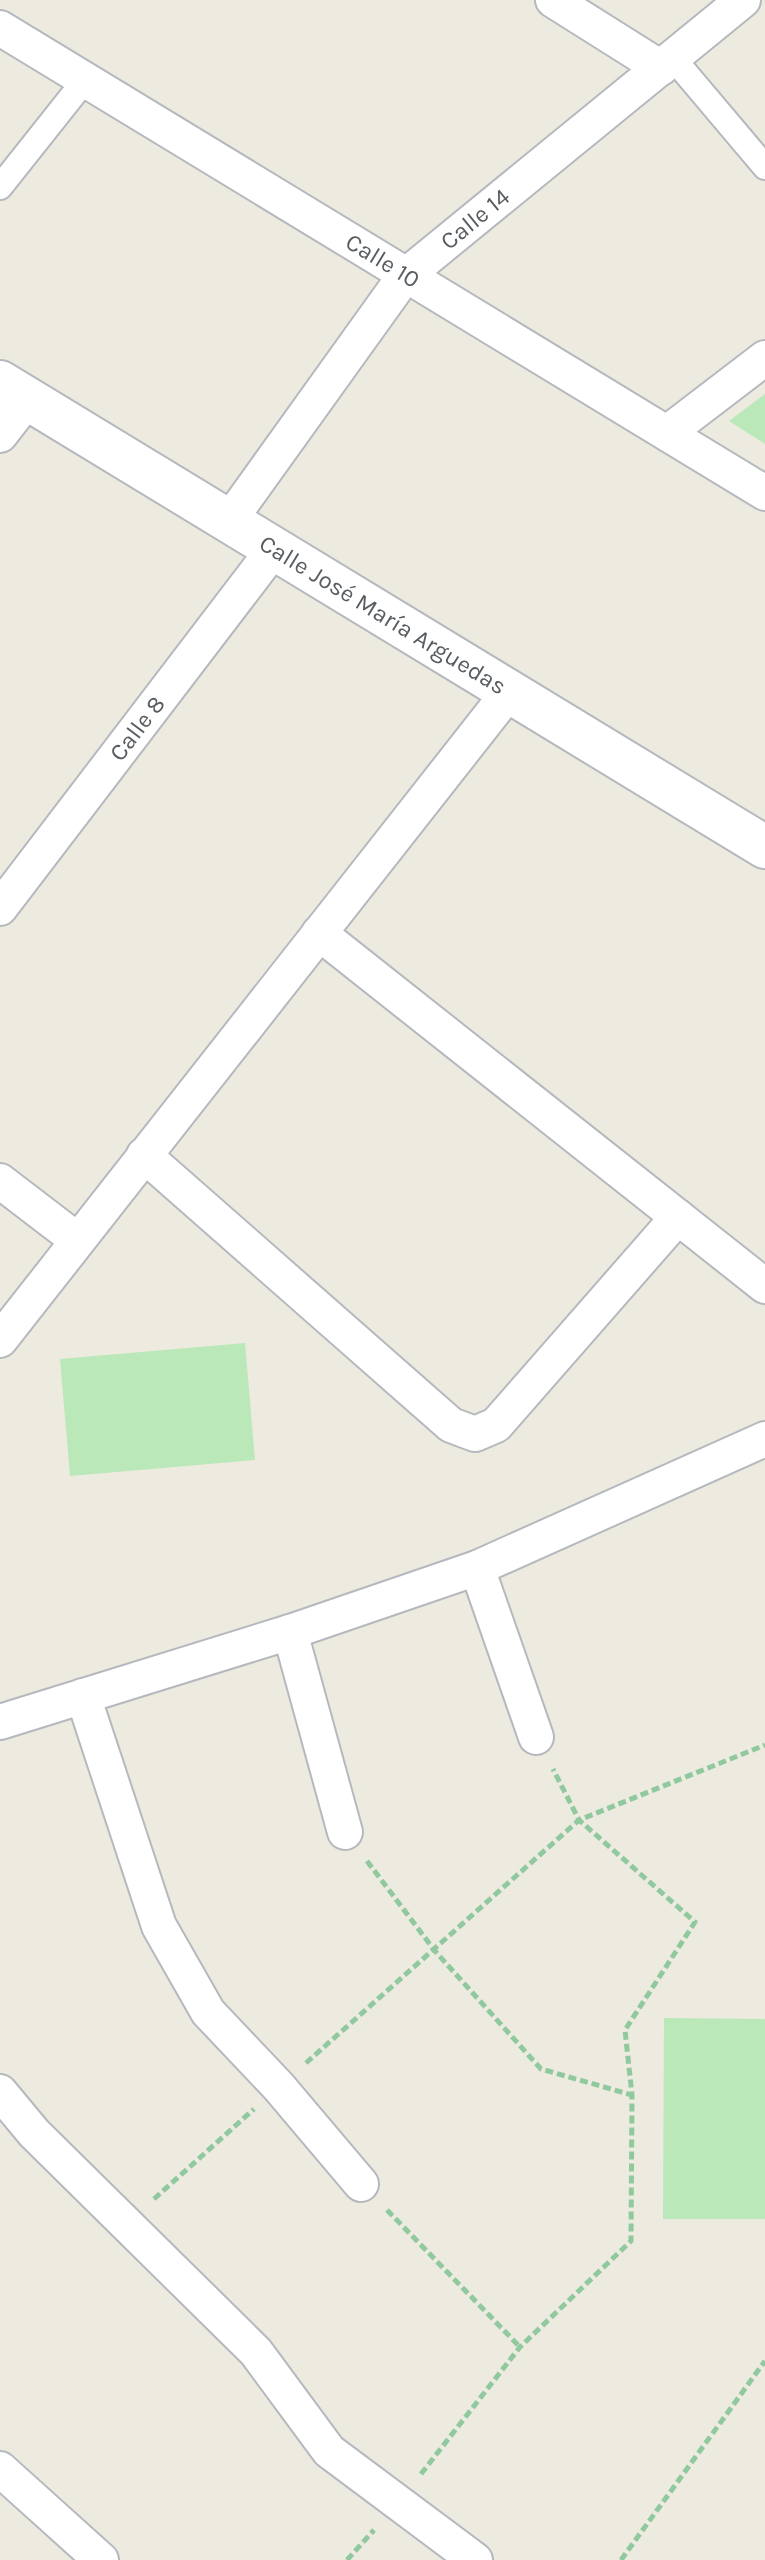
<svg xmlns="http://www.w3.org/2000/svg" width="765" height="2560" font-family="Karla,sans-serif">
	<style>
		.green { fill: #bae8b8 }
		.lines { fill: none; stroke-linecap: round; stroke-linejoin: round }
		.pedestrian-casing { stroke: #b5b9be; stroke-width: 28 }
		.minor-casing { stroke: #b5b9be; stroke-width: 38 }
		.tertiary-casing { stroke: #b5b9be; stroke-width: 46 }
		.path { stroke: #91c99f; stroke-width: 5; stroke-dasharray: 8 4; stroke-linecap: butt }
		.pedestrian { stroke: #fff; stroke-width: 24 }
		.minor { stroke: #fff; stroke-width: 34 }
		.tertiary { stroke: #fff; stroke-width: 42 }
		.labels { text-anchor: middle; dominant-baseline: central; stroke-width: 6; stroke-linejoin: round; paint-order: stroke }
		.street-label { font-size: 24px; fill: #585d62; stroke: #fff }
	</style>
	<rect width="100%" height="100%" fill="#edeadf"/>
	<g class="green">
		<polygon points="765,394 765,444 729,421"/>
		<polygon points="245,1343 255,1460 70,1476 60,1359"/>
		<polygon points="664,2018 765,2019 765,2219 663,2219"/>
	</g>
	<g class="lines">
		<g class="pedestrian-casing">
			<g id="pedestrian">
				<polyline points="673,58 765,167"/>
				<polyline points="0,187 85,80"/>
			</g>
		</g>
		<g class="minor-casing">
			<g id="minor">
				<polyline points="553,0 661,68"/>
				<path id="s1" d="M0 28 765 493"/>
				<polyline points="667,433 765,358"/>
				<polyline points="0,435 28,399"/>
				<path id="s2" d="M229 521 404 277 743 0"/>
				<path id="s3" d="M0 908 274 549"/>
				<polyline points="319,933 765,1286"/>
				<polyline points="144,1155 451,1425 475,1434 496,1425 678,1217"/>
				<polyline points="0,1181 77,1240"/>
				<polyline points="0,1340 509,692"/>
				<polyline points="477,1568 536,1737"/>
				<polyline points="290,1632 345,1832"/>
				<polyline points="83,1696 159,1926 208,2012 279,2087 361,2184"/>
				<polyline points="0,1722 290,1632 477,1568 765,1439"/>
				<polyline points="0,2092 34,2133 256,2352 329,2451 475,2560"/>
				<polyline points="0,2469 101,2560"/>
			</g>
		</g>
		<g class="tertiary-casing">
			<g id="tertiary">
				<path id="s4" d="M0 382 765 847"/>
			</g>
		</g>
		<g class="path">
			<polyline points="367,1861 435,1951 541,2069 632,2095"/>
			<polyline points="306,2063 579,1820 765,1745"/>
			<polyline points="154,2199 254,2109"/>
			<polyline points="387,2210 520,2347"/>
			<polyline points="421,2474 520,2347 631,2241 632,2095 625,2030 695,1922 579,1820 553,1769"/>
			<polyline points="347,2560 374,2530"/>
			<polyline points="621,2560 765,2361"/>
		</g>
		<use href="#pedestrian" class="pedestrian"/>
		<use href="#minor" class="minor"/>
		<use href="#tertiary" class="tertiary"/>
	</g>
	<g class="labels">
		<g class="street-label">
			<text stroke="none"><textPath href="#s2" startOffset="392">Calle 14</textPath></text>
			<text stroke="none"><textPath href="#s1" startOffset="448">Calle 10</textPath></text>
			<text stroke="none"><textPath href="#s4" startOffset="448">Calle José María Arguedas</textPath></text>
			<text stroke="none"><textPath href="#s3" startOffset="226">Calle 8</textPath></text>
		</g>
	</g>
</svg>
